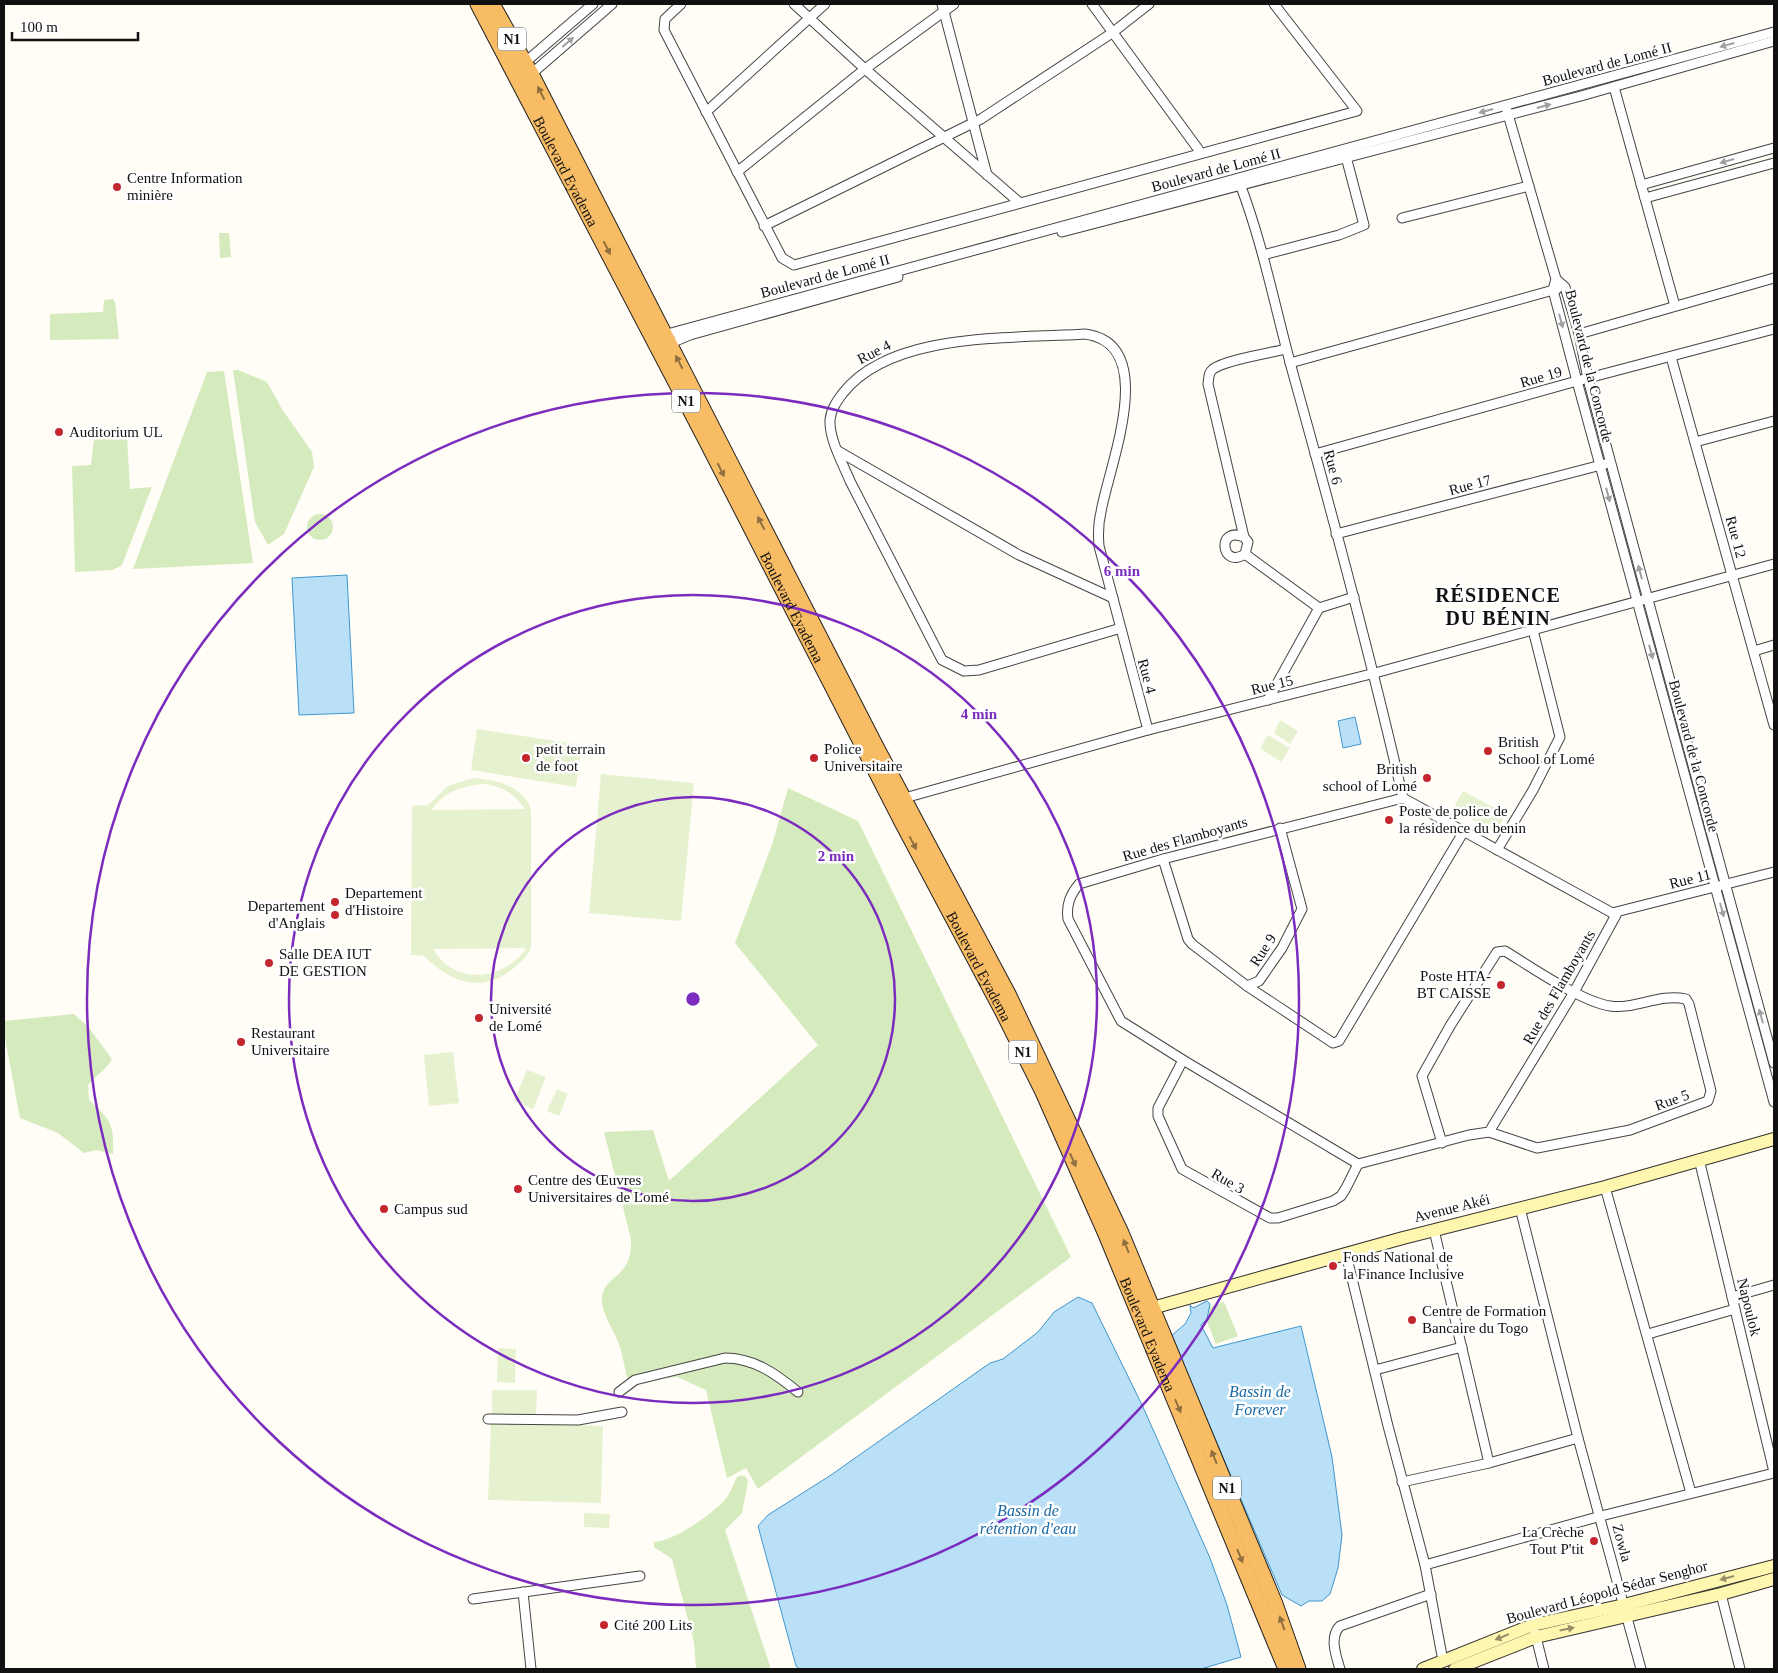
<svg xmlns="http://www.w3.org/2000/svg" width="1778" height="1673" font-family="Georgia,serif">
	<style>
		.green { fill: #d5ebbd }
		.pitch { fill: #e6f2cf; fill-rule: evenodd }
		.water { fill: #b9e0f7; stroke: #3f96cf }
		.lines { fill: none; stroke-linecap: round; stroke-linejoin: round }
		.minor-casing { stroke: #444; stroke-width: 11 }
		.secondary-casing { stroke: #333; stroke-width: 14 }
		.trunk-casing { stroke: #222; stroke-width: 17 }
		.minor { stroke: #fff; stroke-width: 9 }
		.secondary { stroke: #fff6b0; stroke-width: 12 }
		.trunk { stroke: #f7bc64; stroke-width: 15 }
		.oneway { fill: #a0a0a0 }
		.oneway2 { fill: #906f3f }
		.oneway3 { fill: #948f68 }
		.ring { fill: none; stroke: #7b2cbf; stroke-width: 2.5 }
		.poi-dot { fill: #c4262e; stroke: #fff; stroke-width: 2 }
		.labels { text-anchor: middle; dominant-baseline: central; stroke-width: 5; stroke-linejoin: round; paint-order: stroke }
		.shield { fill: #fff; stroke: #585858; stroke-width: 1 }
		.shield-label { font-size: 14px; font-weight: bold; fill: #111 }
		.street-label { font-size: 15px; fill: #111; stroke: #fff }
		.poi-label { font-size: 15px; fill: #111; stroke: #fff; text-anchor: start }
		.water-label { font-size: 16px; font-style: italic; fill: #1768a6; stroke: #fff }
		.district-label { font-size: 20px; font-weight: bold; letter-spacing: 1px; fill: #111; stroke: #fff }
		.centre { fill: #7b2cbf; stroke: #fff; stroke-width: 2.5 }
		.ring-label { font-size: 15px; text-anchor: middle; font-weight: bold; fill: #7b2cbf; stroke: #fff; stroke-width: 5; stroke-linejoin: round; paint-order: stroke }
	</style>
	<rect width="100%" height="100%" fill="#fffdf5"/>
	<g class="green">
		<polygon points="219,233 229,233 231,257 220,258"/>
		<polygon points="113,299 115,302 119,339 50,340 50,314 103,312 104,300"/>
		<polygon points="233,370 238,370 267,382 282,409 312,452 314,467 284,534 268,545 255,522"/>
		<polygon points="224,371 253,563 133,569 207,372"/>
		<polygon points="127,437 130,489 152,487 122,565 113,570 75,572 72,466 91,465 94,439"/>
		<circle cx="320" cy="527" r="13"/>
		<path d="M788 788 858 821 1071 1257 758 1489 746 1468 727 1478 706 1390 677 1377 628 1382C625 1370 623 1356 619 1344 614 1330 600 1311 602 1296 606 1274 633 1278 631 1239L604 1132 653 1130 669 1181 818 1045 735 943 773 842Z"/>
		<path d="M74 1014 89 1028 112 1059C106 1070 96 1075 88 1085L89 1100C111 1120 114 1124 113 1154L96 1150 84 1153 58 1133 20 1118 4 1033V1021Z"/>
		<polygon points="1224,1302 1238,1336 1216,1344 1202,1309"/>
		<path d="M742 1475 746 1477 748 1482 742 1513 725 1530 771 1669H696L694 1642 672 1559 654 1547V1542C675 1541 710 1515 724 1501 731 1493 732 1486 737 1477Z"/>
	</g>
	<g class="pitch">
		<polygon points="1280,720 1298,731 1290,744 1274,733"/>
		<polygon points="477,729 582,745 576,787 471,770"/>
		<polygon points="1268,735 1290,748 1281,762 1260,748"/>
		<polygon points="601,774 694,783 681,921 589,913"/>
		<path d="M473 778C496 780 522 785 531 809V947C528 956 521 962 514 968 483 994 450 983 424 956L411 955 412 806 428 805 448 786ZM487 784C504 788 515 794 525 809L432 810C445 790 465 785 487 784ZM526 948C524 953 518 958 513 962 487 983 450 978 433 949Z"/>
		<polygon points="1463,791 1506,814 1495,833 1453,809"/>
		<polygon points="453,1052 459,1103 429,1106 424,1055"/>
		<polygon points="527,1070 546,1077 533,1109 514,1101"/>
		<polygon points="557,1089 568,1094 559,1116 547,1111"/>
		<polygon points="498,1348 516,1349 515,1383 497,1382"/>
		<polygon points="492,1390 537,1390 536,1415 492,1415"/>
		<polygon points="491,1422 603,1426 601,1503 488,1500"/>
		<polygon points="584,1513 610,1514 609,1528 584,1527"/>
	</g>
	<g class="water">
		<polygon points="347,575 354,713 299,715 292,578"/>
		<polygon points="1355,717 1361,744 1343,748 1338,721"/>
		<polygon points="1078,1297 1092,1303 1143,1407 1210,1558 1227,1605 1241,1657 1201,1669 800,1669 796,1666 758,1526 768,1515 831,1475 990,1363 1003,1359 1038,1332 1054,1312"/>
		<polygon points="1207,1301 1210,1304 1207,1319 1201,1325 1213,1348 1301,1326 1332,1457 1342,1535 1338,1568 1330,1594 1322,1601 1309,1601 1301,1606 1282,1595 1171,1336 1185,1324 1191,1313 1190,1305 1193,1308"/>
	</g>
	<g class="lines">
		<g class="minor-casing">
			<g id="minor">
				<polyline points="681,4 665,19 664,30 782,258 794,265 1357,111 1274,4"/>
				<polyline points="794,4 865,69 1020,203"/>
				<polyline points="942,4 987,175"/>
				<polyline points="1092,4 1201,153"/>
				<polyline points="522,65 593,4"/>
				<polyline points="529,76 612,4"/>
				<polyline points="1614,87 1675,306"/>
				<polyline points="1507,111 1556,279 1553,290 1577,381 1774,1102"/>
				<polyline points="706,112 825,4"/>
				<polyline points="737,172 865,69 954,4"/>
				<path d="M1240 184C1264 247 1276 313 1294 377 1333 517 1371 657 1403 798"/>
				<polyline points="1641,185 1774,148"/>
				<polyline points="1645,198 1774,163"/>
				<polyline points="1402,218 1529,186"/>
				<polyline points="764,226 981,119 1112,33 1149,4"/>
				<polyline points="1062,232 1581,96 1774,41"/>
				<polyline points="1263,255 1339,235 1364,225 1345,153"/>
				<polyline points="1556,279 1565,287 1579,334 1588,379 1774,1063"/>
				<polyline points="1579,334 1774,278"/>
				<polyline points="660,336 1774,32"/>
				<polyline points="666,345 690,335 898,277"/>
				<polyline points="1671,357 1774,725"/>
				<polyline points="1290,363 1557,289"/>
				<polyline points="1695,442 1774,421"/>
				<polyline points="838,451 1019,555 1113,598"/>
				<polyline points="1315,454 1577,381 1774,329"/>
				<polyline points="1336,534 1605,464"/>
				<path d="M1244 537C1216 525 1221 570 1245 554L1248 542 1244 537 1208 384C1209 378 1208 373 1213 369 1225 360 1270 353 1286 349"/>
				<polyline points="1245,554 1319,608"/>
				<path d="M1121 628 979 670 964 671 942 660 850 481C843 464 829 439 830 420 831 409 837 401 843 393 892 331 1013 339 1085 334 1161 344 1108 468 1101 512 1098 524 1098 534 1099 546L1148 730"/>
				<polyline points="1754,651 1774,645"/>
				<polyline points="1268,700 1319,608 1354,597"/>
				<path d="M1403 798 1616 915 1574 992 1489 1132 1469 1135 1358 1164 1183 1060 1121 1021 1068 919C1066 905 1070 895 1079 884L1163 859Z"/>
				<polyline points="901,799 1148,730 1375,673 1774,564"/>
				<polyline points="1497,850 1533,790 1560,737 1533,630"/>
				<polyline points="1163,859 1188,939 1192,944 1247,986 1333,1043 1339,1041 1342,1036 1464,831"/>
				<polyline points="1612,913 1774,872"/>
				<polyline points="1247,986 1259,981 1282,948 1302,909 1280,828"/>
				<polyline points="1183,1060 1158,1108 1158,1116 1182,1169 1270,1218 1278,1218 1333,1201 1341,1196 1346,1188 1358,1164"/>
				<path d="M1442 1143 1422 1076 1450 1026 1497 952 1505 951C1531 967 1582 1002 1610 1006 1634 1010 1659 993 1686 999L1689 1004 1711 1091 1708 1101 1630 1130 1537 1148 1489 1132"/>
				<polyline points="1699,1159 1774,1472"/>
				<polyline points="1605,1187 1691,1493"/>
				<polyline points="1520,1208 1578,1438 1641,1669"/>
				<polyline points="1434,1230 1489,1463"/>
				<polyline points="1346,1254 1388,1426 1425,1565 1443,1661"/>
				<polyline points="1732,1297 1774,1285"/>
				<polyline points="1648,1334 1735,1309"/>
				<polyline points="1375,1370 1462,1347"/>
				<path d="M619 1392 635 1380 725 1358C754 1358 776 1374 798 1392"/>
				<polyline points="488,1419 578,1420 622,1412"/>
				<polyline points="1402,1482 1489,1463 1578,1438"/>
				<polyline points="1425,1565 1601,1516 1774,1473"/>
				<polyline points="523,1592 531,1669"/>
				<polyline points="1721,1594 1740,1669"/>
				<polyline points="473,1599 640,1576"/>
				<polyline points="1535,1633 1544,1669"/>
				<path d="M1340 1669C1336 1656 1329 1637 1340 1626L1431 1594"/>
			</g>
		</g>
		<g class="secondary-casing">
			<g id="secondary">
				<polyline points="1145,1310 1403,1238 1605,1187 1774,1139"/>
				<polyline points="1423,1669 1533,1625 1624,1605 1774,1566"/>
				<polyline points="1455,1669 1536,1637 1721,1594 1774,1579"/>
			</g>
		</g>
		<g class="trunk-casing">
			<g id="trunk">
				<path id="s1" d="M478 4 705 438 902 822 1003 1012 1043 1092 1105 1232 1286 1669"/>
				<polyline points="492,4 531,74 876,747 1008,994 1121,1233 1275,1604 1298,1669"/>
			</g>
		</g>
		<use href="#minor" class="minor"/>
		<use href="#secondary" class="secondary"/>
		<use href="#trunk" class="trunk"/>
	</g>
	<defs><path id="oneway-solid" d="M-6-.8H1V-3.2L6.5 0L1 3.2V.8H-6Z" transform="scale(1.25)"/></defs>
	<g class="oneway">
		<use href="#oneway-solid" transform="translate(568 42) rotate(-41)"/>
		<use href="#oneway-solid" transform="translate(1727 45) rotate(164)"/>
		<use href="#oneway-solid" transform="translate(1544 106) rotate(-15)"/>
		<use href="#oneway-solid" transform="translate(1486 111) rotate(165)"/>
		<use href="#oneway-solid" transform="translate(1727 161) rotate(164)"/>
		<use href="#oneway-solid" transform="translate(1561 321) rotate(75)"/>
		<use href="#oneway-solid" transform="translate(1608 495) rotate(75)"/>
		<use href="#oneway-solid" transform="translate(1640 572) rotate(-105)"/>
		<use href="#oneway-solid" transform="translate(1651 652) rotate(75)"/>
		<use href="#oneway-solid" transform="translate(1722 910) rotate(75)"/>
		<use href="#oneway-solid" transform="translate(1761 1016) rotate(-105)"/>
	</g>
	<g class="oneway2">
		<use href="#oneway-solid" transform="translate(541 93) rotate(-117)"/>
		<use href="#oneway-solid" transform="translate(607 248) rotate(63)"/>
		<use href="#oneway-solid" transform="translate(679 362) rotate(-117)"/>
		<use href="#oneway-solid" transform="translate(721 470) rotate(64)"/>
		<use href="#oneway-solid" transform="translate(761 523) rotate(-117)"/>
		<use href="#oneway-solid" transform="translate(913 843) rotate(62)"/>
		<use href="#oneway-solid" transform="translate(1073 1160) rotate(66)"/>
		<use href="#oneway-solid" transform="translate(1126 1246) rotate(-112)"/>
		<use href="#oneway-solid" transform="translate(1178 1406) rotate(67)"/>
		<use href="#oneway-solid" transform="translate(1214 1457) rotate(-112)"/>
		<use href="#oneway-solid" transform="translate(1240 1556) rotate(68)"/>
		<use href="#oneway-solid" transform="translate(1282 1623) rotate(-110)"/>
	</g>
	<g class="oneway3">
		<use href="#oneway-solid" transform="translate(1727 1578) rotate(165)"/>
		<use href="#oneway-solid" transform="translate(1567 1629) rotate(-12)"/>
		<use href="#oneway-solid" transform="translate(1502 1637) rotate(158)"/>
	</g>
	<g class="ring">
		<circle cx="693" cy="999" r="202"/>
		<circle cx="693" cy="999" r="404"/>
		<circle cx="693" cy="999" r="606"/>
	</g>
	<g class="poi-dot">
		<circle cx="117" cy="187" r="5"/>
		<circle cx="59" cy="432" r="5"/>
		<circle cx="1488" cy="751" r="5"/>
		<circle cx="526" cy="758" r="5"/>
		<circle cx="814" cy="758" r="5"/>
		<circle cx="1427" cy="778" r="5"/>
		<circle cx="1389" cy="820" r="5"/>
		<circle cx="335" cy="902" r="5"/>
		<circle cx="335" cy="915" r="5"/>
		<circle cx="269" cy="963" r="5"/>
		<circle cx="1501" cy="985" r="5"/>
		<circle cx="479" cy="1018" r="5"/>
		<circle cx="241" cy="1042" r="5"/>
		<circle cx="518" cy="1189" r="5"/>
		<circle cx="384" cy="1209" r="5"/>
		<circle cx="1333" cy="1266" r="5"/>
		<circle cx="1412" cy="1320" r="5"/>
		<circle cx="1594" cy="1541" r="5"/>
		<circle cx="604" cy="1625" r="5"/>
	</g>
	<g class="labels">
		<g class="shield">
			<rect x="498" y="27.5" width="28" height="23" rx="4"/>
			<rect x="672" y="389.5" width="28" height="23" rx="4"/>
			<rect x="1009" y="1040.5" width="28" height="23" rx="4"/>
			<rect x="1213" y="1476.5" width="28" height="23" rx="4"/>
		</g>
		<g class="shield-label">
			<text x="512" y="39">N1</text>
			<text x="686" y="401">N1</text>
			<text x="1023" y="1052">N1</text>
			<text x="1227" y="1488">N1</text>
		</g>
		<g class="street-label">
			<text transform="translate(1607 64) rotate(-15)">Boulevard de Lomé II</text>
			<text transform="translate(1216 170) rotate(-15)">Boulevard de Lomé II</text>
			<text stroke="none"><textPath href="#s1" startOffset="189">Boulevard Eyadema</textPath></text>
			<text transform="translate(825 276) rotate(-15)">Boulevard de Lomé II</text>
			<text transform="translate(874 352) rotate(-27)">Rue 4</text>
			<text transform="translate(1589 366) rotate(76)">Boulevard de la Concorde</text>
			<text transform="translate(1541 377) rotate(-16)">Rue 19</text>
			<text transform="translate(1333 467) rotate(75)">Rue 6</text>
			<text transform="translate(1470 485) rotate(-15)">Rue 17</text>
			<text transform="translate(1736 537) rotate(75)">Rue 12</text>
			<text stroke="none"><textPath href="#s1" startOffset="680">Boulevard Eyadema</textPath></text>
			<text transform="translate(1147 676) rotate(75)">Rue 4</text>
			<text transform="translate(1272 685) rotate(-14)">Rue 15</text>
			<text transform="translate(1694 756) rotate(75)">Boulevard de la Concorde</text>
			<text transform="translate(1185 839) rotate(-16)">Rue des Flamboyants</text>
			<text transform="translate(1690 879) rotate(-14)">Rue 11</text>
			<text transform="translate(1263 950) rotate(-57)">Rue 9</text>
			<text stroke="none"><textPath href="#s1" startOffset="1085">Boulevard Eyadema</textPath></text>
			<text transform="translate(1559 987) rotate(-60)">Rue des Flamboyants</text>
			<text transform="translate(1672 1100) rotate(-20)">Rue 5</text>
			<text transform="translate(1228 1181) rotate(30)">Rue 3</text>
			<text transform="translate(1452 1208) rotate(-14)">Avenue Akéi</text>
			<text transform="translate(1749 1307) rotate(76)">Napoulok</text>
			<text stroke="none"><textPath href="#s1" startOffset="1490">Boulevard Eyadema</textPath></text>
			<text transform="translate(1622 1543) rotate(75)">Zowla</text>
			<text transform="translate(1607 1592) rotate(-15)">Boulevard Léopold Sédar Senghor</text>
		</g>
		<g class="poi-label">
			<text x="127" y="178">Centre Information<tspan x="127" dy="17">minière</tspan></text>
			<text x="69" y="432">Auditorium UL</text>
			<text x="1498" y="742">British<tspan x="1498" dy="17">School of Lomé</tspan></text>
			<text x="536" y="749">petit terrain<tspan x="536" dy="17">de foot</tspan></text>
			<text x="824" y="749">Police<tspan x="824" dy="17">Universitaire</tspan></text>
			<text x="1417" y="769" text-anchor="end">British<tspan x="1417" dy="17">school of Lomé</tspan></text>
			<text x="1399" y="811">Poste de police de<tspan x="1399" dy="17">la résidence du benin</tspan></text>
			<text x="345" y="893">Departement<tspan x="345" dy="17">d'Histoire</tspan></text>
			<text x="325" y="906" text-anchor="end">Departement<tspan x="325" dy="17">d'Anglais</tspan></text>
			<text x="279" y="954">Salle DEA IUT<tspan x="279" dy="17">DE GESTION</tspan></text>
			<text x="1491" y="976" text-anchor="end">Poste HTA-<tspan x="1491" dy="17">BT CAISSE</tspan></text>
			<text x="489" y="1009">Université<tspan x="489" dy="17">de Lomé</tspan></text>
			<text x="251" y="1033">Restaurant<tspan x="251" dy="17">Universitaire</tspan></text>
			<text x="528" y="1180">Centre des Œuvres<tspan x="528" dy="17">Universitaires de Lomé</tspan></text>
			<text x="394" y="1209">Campus sud</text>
			<text x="1343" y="1257">Fonds National de<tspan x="1343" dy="17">la Finance Inclusive</tspan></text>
			<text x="1422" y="1311">Centre de Formation<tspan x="1422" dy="17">Bancaire du Togo</tspan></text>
			<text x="1584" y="1532" text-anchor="end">La Crèche<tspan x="1584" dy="17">Tout P'tit</tspan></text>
			<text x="614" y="1625">Cité 200 Lits</text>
		</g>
		<g class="water-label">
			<text x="1260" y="1391">Bassin de<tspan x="1260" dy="18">Forever</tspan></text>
			<text x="1028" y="1510">Bassin de<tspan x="1028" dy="18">rétention d'eau</tspan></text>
		</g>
		<g class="district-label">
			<text x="1498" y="595">RÉSIDENCE<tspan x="1498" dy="23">DU BÉNIN</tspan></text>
		</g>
	</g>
	<circle cx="693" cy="999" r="8" class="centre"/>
	<g class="ring-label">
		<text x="1122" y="576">6 min</text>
		<text x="979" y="719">4 min</text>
		<text x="836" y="861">2 min</text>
	</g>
	<rect width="1778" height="1673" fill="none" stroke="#111111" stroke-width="10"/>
	<path d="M12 32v8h126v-8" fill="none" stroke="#111111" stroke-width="2.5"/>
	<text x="20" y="32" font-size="15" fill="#111111" stroke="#ffffff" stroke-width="4" paint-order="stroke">100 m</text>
</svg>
